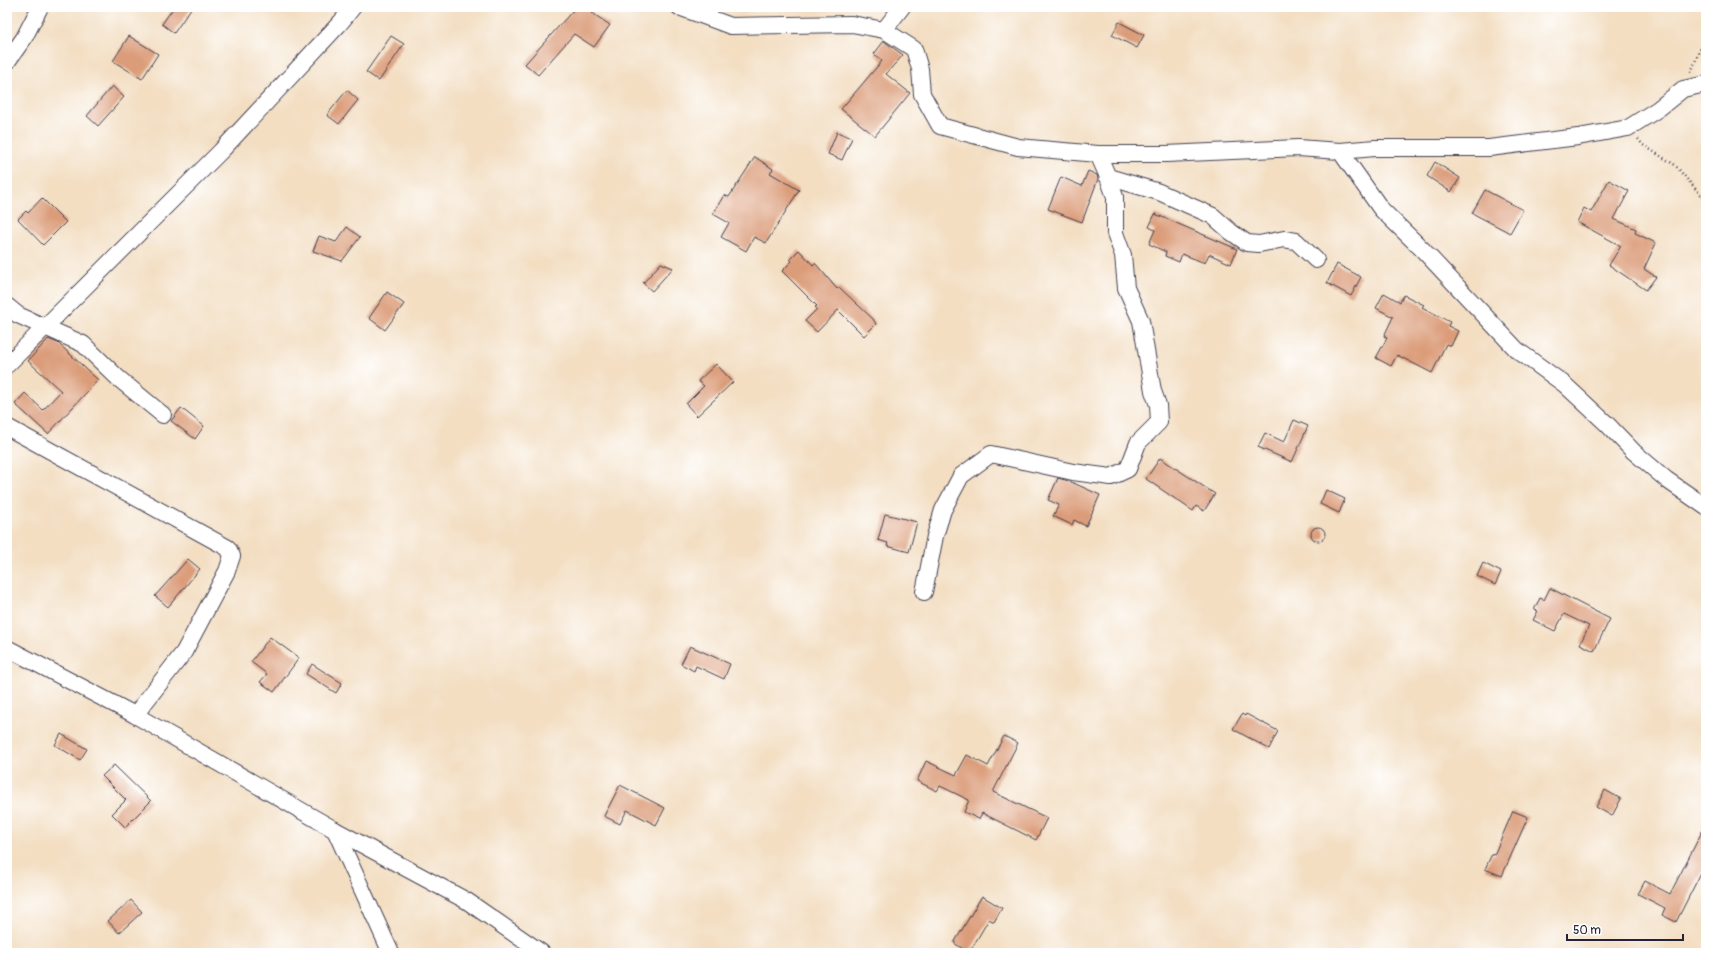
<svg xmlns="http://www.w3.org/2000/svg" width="1713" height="960" font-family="Pangolin,sans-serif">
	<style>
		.building { fill: #db9c79 }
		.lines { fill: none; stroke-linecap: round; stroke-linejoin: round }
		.minor-casing { stroke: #413e4f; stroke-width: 18 }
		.path { stroke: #413e4f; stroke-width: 2.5; stroke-dasharray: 1 3; stroke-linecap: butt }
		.minor { stroke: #fff; stroke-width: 16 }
	</style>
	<rect width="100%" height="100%" fill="#fff"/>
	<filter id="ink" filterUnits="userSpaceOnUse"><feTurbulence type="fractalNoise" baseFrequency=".025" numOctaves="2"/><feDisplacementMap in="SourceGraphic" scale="8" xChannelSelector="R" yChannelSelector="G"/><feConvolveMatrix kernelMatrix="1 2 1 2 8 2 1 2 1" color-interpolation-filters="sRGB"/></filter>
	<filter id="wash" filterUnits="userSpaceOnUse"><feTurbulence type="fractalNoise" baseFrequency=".012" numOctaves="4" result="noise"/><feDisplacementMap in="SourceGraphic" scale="16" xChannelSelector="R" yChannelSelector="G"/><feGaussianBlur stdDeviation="0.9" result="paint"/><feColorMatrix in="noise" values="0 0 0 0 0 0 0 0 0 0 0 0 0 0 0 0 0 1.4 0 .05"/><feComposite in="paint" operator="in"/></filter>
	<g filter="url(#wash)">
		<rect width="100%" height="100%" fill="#f3dec2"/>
		<g id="blocks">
			<g class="building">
				<polygon points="174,7 192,7 174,33 162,24"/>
				<polygon points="576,7 597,7 592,13 610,25 594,47 574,34 538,75 525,64"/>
				<polygon points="1119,22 1144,35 1137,48 1112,35"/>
				<polygon points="129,36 158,54 142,79 113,61"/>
				<polygon points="391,36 404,44 379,81 366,72"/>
				<polygon points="884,41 903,55 886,74 910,93 875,136 841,109 882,61 874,54"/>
				<polygon points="112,86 124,97 98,126 87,116"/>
				<polygon points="347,90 358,100 339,124 327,115"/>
				<polygon points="837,132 852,138 842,160 828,154"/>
				<polygon points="755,157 773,169 770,173 799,190 766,243 754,237 746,251 721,237 729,223 713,214 724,195 729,197"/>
				<polygon points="1435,162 1460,178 1451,192 1427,176"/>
				<polygon points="1088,171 1097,175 1098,179 1082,222 1048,209 1061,177 1082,186"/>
				<polygon points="1609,180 1629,191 1614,219 1636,229 1635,233 1656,243 1644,269 1656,277 1646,290 1609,265 1621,246 1577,222 1584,208 1591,212"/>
				<polygon points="1485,190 1523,210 1510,233 1472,213"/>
				<polygon points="42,198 66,222 43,245 18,219 26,211 28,213"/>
				<polygon points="1155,214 1237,249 1231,264 1209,254 1205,263 1182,254 1179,262 1165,256 1166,252 1149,244 1155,230 1149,227"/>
				<polygon points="347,227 360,237 342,261 313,251 319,236 336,242"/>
				<polygon points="799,250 813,265 815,263 837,289 839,287 873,319 876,324 864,336 838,310 817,332 805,321 817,309 815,307 817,306 782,271 792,261 790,259"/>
				<polygon points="661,263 673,268 652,291 643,283"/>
				<polygon points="1337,264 1361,277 1351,296 1327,283"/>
				<polygon points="387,292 404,304 385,330 369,318"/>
				<polygon points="1384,293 1400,302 1404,295 1424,305 1422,307 1450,322 1448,326 1458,331 1451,346 1446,344 1432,373 1397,355 1391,366 1376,358 1387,338 1384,336 1393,317 1376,308"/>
				<polygon points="48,339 58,343 98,380 48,434 15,404 25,393 43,410 61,391 28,361"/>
				<polygon points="716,364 733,382 697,416 686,404 704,386 698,381"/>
				<polygon points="181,408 204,426 195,439 171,421"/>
				<polygon points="1294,420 1308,426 1292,462 1258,447 1265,433 1284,442"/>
				<polygon points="1160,458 1215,494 1204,511 1196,506 1193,511 1146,479"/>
				<polygon points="1058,478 1069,481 1100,495 1086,526 1074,520 1072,525 1053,516 1059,505 1048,500"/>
				<polygon points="1326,490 1345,499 1339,513 1320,504"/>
				<polygon points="885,514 917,522 909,552 887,546 888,543 878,540"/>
				<circle cx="1318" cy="534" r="7"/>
				<polygon points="188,559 200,569 168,607 155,596"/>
				<polygon points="1483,563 1501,572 1495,585 1477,576"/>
				<polygon points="1550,588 1610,619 1594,651 1580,644 1589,626 1564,614 1555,631 1533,620 1538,611 1534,610 1540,598 1544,600"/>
				<polygon points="270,637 299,658 274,692 260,682 267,674 251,662"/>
				<polygon points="690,646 730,664 724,679 696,666 694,671 681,664"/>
				<polygon points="312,664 342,683 336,693 306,674"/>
				<polygon points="1242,714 1245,716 1246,714 1278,731 1269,749 1233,729"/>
				<polygon points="61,734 87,749 80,760 55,745"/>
				<polygon points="1004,736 1018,743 993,792 1047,818 1036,840 982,813 979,819 964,812 969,800 940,786 937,791 917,781 926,761 956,775 967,755 988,766"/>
				<polygon points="114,765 151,801 125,827 112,814 126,800 102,776"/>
				<polygon points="620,785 665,808 656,825 627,810 620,824 604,816"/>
				<polygon points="1605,790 1621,799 1612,816 1596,807"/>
				<polygon points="1513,811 1528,817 1502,876 1485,869 1492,854 1494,855"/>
				<polygon points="1706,824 1706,863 1676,922 1662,915 1665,908 1638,894 1645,881 1670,894"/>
				<polygon points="982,896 1002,908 994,922 989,919 969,953 954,943"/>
				<polygon points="131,900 142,912 119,933 108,921"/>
			</g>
		</g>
	</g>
	<g filter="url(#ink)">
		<use href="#blocks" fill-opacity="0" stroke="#413e4f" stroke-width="1"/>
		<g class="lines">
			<g class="minor-casing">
				<g id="minor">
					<polyline points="679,7 731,26 852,24 884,30 914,49 920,69 922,94 940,126 1018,147 1098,154 1166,154 1298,148 1340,151 1375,148 1489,148 1578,137 1628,128 1658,109 1683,89 1706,84"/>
					<polyline points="884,30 902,7"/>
					<polyline points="7,62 24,38 40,7"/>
					<polyline points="1340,151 1381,209 1422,249 1517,350 1564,384 1607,424 1634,452 1667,480 1706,507"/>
					<polyline points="1098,154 1108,177 1159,192 1213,216 1231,232 1247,243 1259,244 1284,239 1296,241 1316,260"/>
					<polyline points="7,306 18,315 83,344 118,378 163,415"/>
					<polyline points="7,365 221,151 341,22 353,7"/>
					<polyline points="7,427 228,548 232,556 227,571 184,652 135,715"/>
					<polyline points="924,592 935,536 943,510 961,476 991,454 1073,472 1111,477 1128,469 1138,443 1159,422 1158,405 1153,391 1141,321 1126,288 1123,255 1115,233 1115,197 1108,177"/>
					<polyline points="7,648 135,715 335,830 467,901 542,953"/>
					<polyline points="335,830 391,953"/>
				</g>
			</g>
			<g class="path">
				<polyline points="1691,72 1706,35"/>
				<polyline points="1638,139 1643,145 1675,165 1706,201"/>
			</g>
			<use href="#minor" class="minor"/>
		</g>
	</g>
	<rect width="1713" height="960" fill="none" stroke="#fff" stroke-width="24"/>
	<path d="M1567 934v6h116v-6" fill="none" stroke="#22223b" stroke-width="2"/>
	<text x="1573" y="934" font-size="12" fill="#22223b" stroke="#ffffff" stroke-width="3" paint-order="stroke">50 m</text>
</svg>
